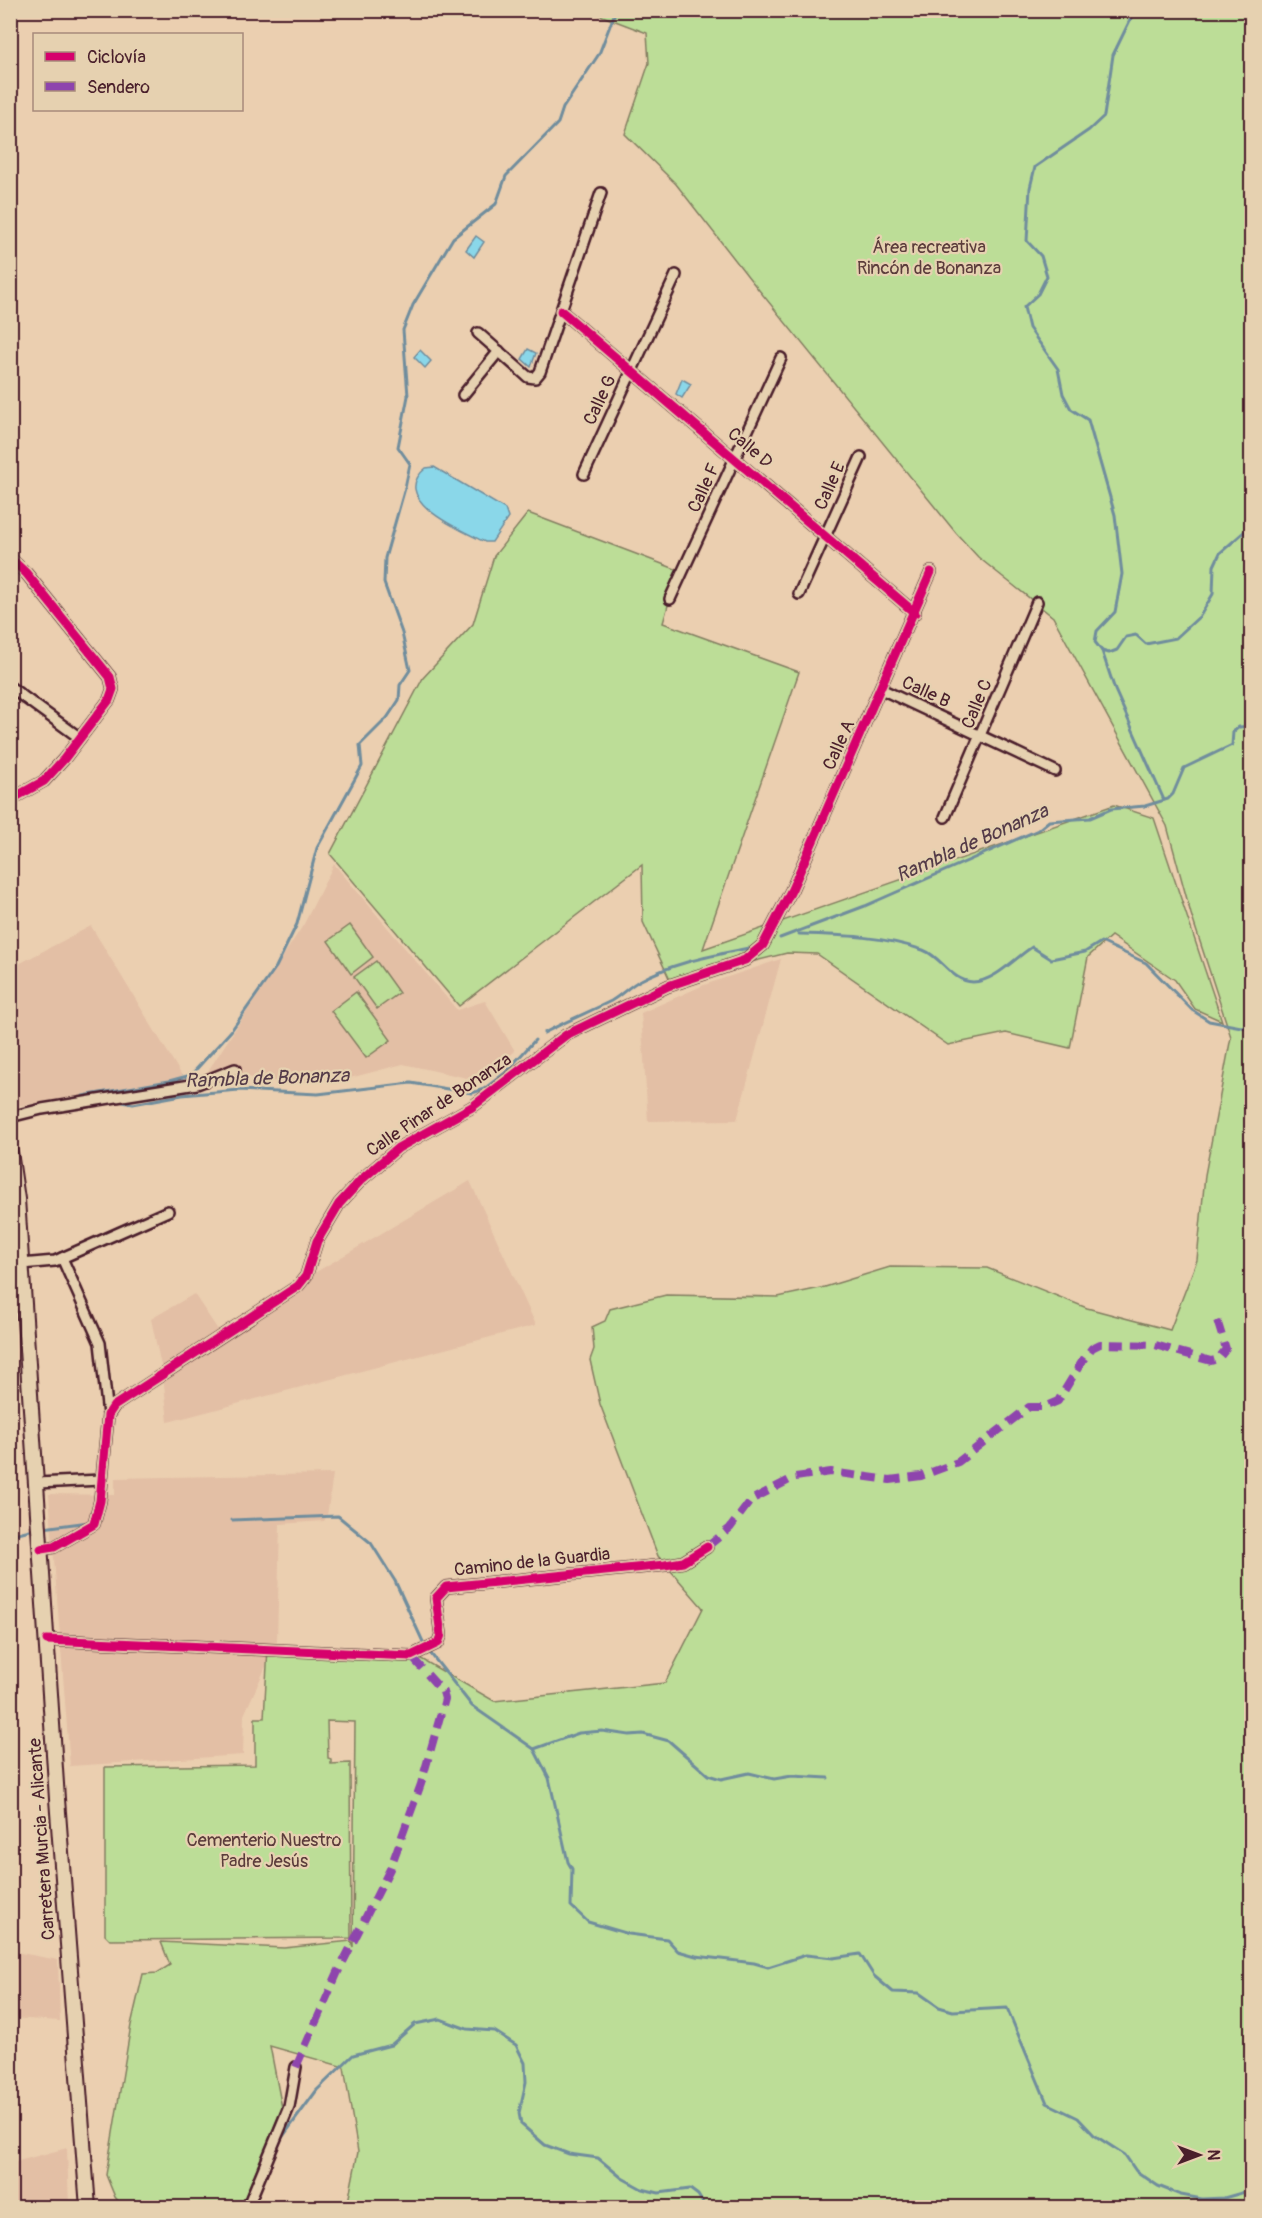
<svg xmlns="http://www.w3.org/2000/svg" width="1262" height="2218" font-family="Pangolin,sans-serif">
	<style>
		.built { fill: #e3bfa5 }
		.green { fill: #bcdd97; stroke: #837e61; stroke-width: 1.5 }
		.water { fill: #8ad7e9; stroke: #708d9d; stroke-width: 1.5 }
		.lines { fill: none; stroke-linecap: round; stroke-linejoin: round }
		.stream { stroke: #708d9d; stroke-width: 3 }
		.minor-casing { stroke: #4a1f2b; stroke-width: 14 }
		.highway-casing { stroke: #4a1f2b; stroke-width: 18 }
		.minor { stroke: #e6d1b0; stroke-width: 9 }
		.highway { stroke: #e6d1b0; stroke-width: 14 }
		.quiet { stroke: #8e44ad; stroke-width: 8; stroke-dasharray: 15 8; stroke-linecap: butt }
		.cycleway-casing { stroke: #e6d1b0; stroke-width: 13 }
		.cycleway { stroke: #d6006c; stroke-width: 9 }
		.labels { text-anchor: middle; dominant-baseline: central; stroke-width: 4.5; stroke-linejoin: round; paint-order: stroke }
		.park-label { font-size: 18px; fill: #5b3c3b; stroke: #e6d1b0 }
		.street-label { font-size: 18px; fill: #4a1f2b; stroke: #e6d1b0 }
		.water-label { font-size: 20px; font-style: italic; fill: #543b48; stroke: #e6d1b0 }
	</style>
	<rect width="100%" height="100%" fill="#ebcfb0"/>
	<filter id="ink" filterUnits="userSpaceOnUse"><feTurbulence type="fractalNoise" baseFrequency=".0167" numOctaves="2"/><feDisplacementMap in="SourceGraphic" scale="12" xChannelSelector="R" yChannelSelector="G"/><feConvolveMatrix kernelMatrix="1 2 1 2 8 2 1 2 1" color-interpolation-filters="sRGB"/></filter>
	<g filter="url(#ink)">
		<g class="built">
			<polygon points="334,864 457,1010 485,1001 515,1051 487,1077 472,1079 403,1064 350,1078 286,1083 208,1071 304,924"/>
			<polygon points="91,926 184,1079 11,1107 11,968"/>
			<polygon points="781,959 737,1120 648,1121 641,1013 704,985"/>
			<polygon points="470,1181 536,1325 168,1422 163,1375 151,1319 194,1294 218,1330"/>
			<polygon points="333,1474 327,1516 324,1521 280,1524 277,1642 244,1715 243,1755 70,1766 49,1494 115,1495 115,1478"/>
			<polygon points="10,1951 58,1960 60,2021 11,2018"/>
			<polygon points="67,2148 69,2207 11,2207 11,2163"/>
		</g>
		<g class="green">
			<polygon points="593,11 1251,11 1251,2207 347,2207 358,2152 344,2067 270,2046 282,2108 241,2207 123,2207 115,2197 106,2175 131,2025 143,1974 157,1973 170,1965 161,1942 284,1948 351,1941 353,1947 355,1722 327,1721 328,1758 331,1759 331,1764 350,1763 351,1938 110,1940 105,1935 105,1767 255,1765 255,1718 264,1718 268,1648 418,1657 494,1701 665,1683 703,1608 658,1556 600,1404 590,1360 594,1349 592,1327 605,1321 610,1309 666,1295 778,1297 825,1287 890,1267 987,1268 1087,1308 1170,1330 1197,1260 1205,1175 1231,1037 1191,914 1167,826 1053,617 978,557 956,533 750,279 676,184 625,134 649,63 647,33 597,14"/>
			<polygon points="528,513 678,570 663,623 799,672 703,949 1114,805 1154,818 1222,1021 1195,1009 1175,980 1111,936 1088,957 1070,1048 1006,1033 948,1045 817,954 787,953 671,982 643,922 642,865 459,1006 330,854 423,678 473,624 494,556"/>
			<polygon points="350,925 373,957 351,974 328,941"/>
			<polygon points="376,961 399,993 377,1009 354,977"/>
			<polygon points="356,992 391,1040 366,1058 331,1011"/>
		</g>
		<g class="water">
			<polygon points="476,236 484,242 474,257 466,250"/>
			<polygon points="528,349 536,353 531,367 522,359"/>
			<polygon points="420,350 431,361 425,368 414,357"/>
			<polygon points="682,379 691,384 682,398 676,394"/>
			<path d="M434 467 505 509 508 518 492 542H485C465 532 386 500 426 468Z"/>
		</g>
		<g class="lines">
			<g class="stream">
				<polyline points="1135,10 1113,55 1104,116 1089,130 1035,167 1030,188 1027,241 1041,256 1047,276 1038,294 1024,307 1029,328 1058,369 1063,394 1071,409 1088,420 1115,515 1122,574 1115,612 1097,631 1095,642 1102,651 1115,690 1164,800"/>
				<polyline points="1102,651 1109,653 1117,650 1126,637 1136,635 1146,644 1176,638 1200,616 1213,594 1214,566 1220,553 1252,525"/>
				<path d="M799 934C842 935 882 936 923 950 942 957 951 981 973 982 994 982 1015 958 1032 947L1051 959 1085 952 1101 942 1146 963 1192 1010 1209 1021 1252 1029"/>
				<polyline points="780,938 865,906 1038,830 1049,821 1090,818 1111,809 1145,806 1168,799 1173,794 1184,768 1232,745 1233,732 1239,727 1252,726"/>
				<path d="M544 1033C566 1021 589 1012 611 1001 622 995 630 985 641 980 675 962 712 956 748 948"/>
				<polyline points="83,1096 169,1081 191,1075 231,1031 276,967 297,924 317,848 362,766 360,745 387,718 399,700 400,685 410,670 402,633 384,583 385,558 405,488 410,464 398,447 408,396 403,330 413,305 453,238 496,204 506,176 558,123 563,108 599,54 616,10"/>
				<polyline points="123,1102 133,1104 182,1095 239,1090 318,1094 411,1083 472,1093 484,1089 505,1073 535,1040"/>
				<polyline points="232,1520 338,1516 371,1543 395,1581 424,1644"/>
				<polyline points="43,1528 89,1522"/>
				<polyline points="10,1535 34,1529"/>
				<polyline points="431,1654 472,1706 534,1749 549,1778 568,1862 572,1869 571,1906 588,1922 629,1934 667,1939 678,1951 696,1956 754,1963 768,1967 806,1955 833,1958 860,1954 874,1976 893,1992 919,1993 939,2007 953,2011 1007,2008 1047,2103 1078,2118 1094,2135 1125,2155 1136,2171 1158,2186 1181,2195 1202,2199 1224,2198 1252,2190"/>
				<polyline points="534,1749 579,1733 602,1731 629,1735 643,1734 669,1741 708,1775 721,1779 749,1773 774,1779 792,1776 828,1778"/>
				<polyline points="278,2143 317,2090 353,2055 391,2045 415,2024 440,2019 467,2029 494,2031 516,2045 525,2063 526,2082 519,2113 521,2124 545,2145 569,2154 598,2158 622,2178 642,2189 659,2193 690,2189 698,2195 706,2208"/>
			</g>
			<g class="minor-casing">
				<g id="minor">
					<polyline points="561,311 915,613"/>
					<polyline points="478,333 528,377 535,378 540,372 601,193"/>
					<polyline points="463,395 499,351"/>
					<polyline points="584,474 676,275"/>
					<polyline points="10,558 26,573 110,677 113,689 109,700 64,759 44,781 10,800"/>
					<polyline points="799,594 861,457"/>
					<polyline points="670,599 781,358"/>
					<polyline points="10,687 80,738"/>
					<polyline points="881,689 1055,771"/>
					<polyline points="945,817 1037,602"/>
					<polyline points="10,1117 42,1109 197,1084 235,1069"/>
					<polyline points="62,1258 100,1343 108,1415"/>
					<polyline points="21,1264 55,1261 168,1211"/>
					<polyline points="37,1483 101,1480"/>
					<polyline points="41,1549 54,1547 94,1524 100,1501 108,1415 114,1406 298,1286 306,1276 317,1241 339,1204 361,1180 398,1148 472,1107 566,1035 668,986 745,960 763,945 792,889 931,572"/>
					<polyline points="47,1640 411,1656 438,1643 441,1635 436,1598 446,1587 665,1565 683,1562 707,1547"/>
					<polyline points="247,2208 289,2107 296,2067"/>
				</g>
			</g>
			<g class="highway-casing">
				<polyline id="highway" points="10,1152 17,1199 57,1799 88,2208"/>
			</g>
			<use href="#minor" class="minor"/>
			<use href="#highway" class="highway"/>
			<g class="quiet">
				<polyline points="707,1547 730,1528 751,1500 795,1477 831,1472 890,1480 921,1476 958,1462 1029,1407 1044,1407 1058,1401 1083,1360 1092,1348 1100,1344 1155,1345 1211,1361 1218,1359 1226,1349 1217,1320"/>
				<polyline points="296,2067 337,1974 390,1869 421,1784 445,1699 443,1692 411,1656"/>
			</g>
			<g class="cycleway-casing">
				<g id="cycleway">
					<polyline points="561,311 915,613"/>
					<polyline points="10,558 26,573 110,677 113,689 109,700 64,759 44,781 10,800"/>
					<polyline points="41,1549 54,1547 94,1524 100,1501 108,1415 114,1406 298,1286 306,1276 317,1241 339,1204 361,1180 398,1148 472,1107 566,1035 668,986 745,960 763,945 792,889 931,572"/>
					<polyline points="47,1640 411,1656 438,1643 441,1635 436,1598 446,1587 665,1565 683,1562 707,1547"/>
				</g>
			</g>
			<use href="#cycleway" class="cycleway"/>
		</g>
	</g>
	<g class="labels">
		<g class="park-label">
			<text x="929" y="247">Área recreativa<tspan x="929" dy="21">Rincón de Bonanza</tspan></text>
			<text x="264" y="1840">Cementerio Nuestro<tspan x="264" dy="21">Padre Jesús</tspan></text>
		</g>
		<g class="street-label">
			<text transform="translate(600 400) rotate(-65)">Calle G</text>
			<text transform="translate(750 448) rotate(40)">Calle D</text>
			<text transform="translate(830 486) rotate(-66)">Calle E</text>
			<text transform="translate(704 488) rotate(-65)">Calle F</text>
			<text transform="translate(926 692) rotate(25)">Calle B</text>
			<text transform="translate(977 704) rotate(-67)">Calle C</text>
			<text transform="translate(839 745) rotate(-66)">Calle A</text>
			<text transform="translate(439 1105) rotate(-34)">Calle Pinar de Bonanza</text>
			<text transform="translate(532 1562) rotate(-6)">Camino de la Guardia</text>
			<text transform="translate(42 1839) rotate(-94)">Carretera Murcia - Alicante</text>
		</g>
		<g class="water-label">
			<text transform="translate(972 843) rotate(-24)">Rambla de Bonanza</text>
			<text transform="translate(267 1078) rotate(-2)">Rambla de Bonanza</text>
		</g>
	</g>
	<rect width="1262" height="2218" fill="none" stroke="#e6d1b0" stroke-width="36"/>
	<rect x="18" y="18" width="1226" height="2182" fill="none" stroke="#4a1f2b" stroke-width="2" filter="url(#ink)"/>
	<rect x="33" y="33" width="210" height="78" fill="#e6d1b0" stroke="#a88a7b" stroke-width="1.5"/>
	<rect x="45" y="52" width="30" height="9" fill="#d6006c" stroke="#a88a7b" stroke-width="1.5"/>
	<text x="87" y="63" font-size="18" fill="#4a1f2b">Ciclovía</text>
	<rect x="45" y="82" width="30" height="9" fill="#8e44ad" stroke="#a88a7b" stroke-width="1.5"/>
	<text x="87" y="93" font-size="18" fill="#4a1f2b">Sendero</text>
	<g transform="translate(1199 2155) rotate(90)" stroke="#e6d1b0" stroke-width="4.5" paint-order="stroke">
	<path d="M0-4.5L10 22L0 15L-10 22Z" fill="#4a1f2b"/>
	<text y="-9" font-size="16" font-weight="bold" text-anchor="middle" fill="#4a1f2b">N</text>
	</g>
</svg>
